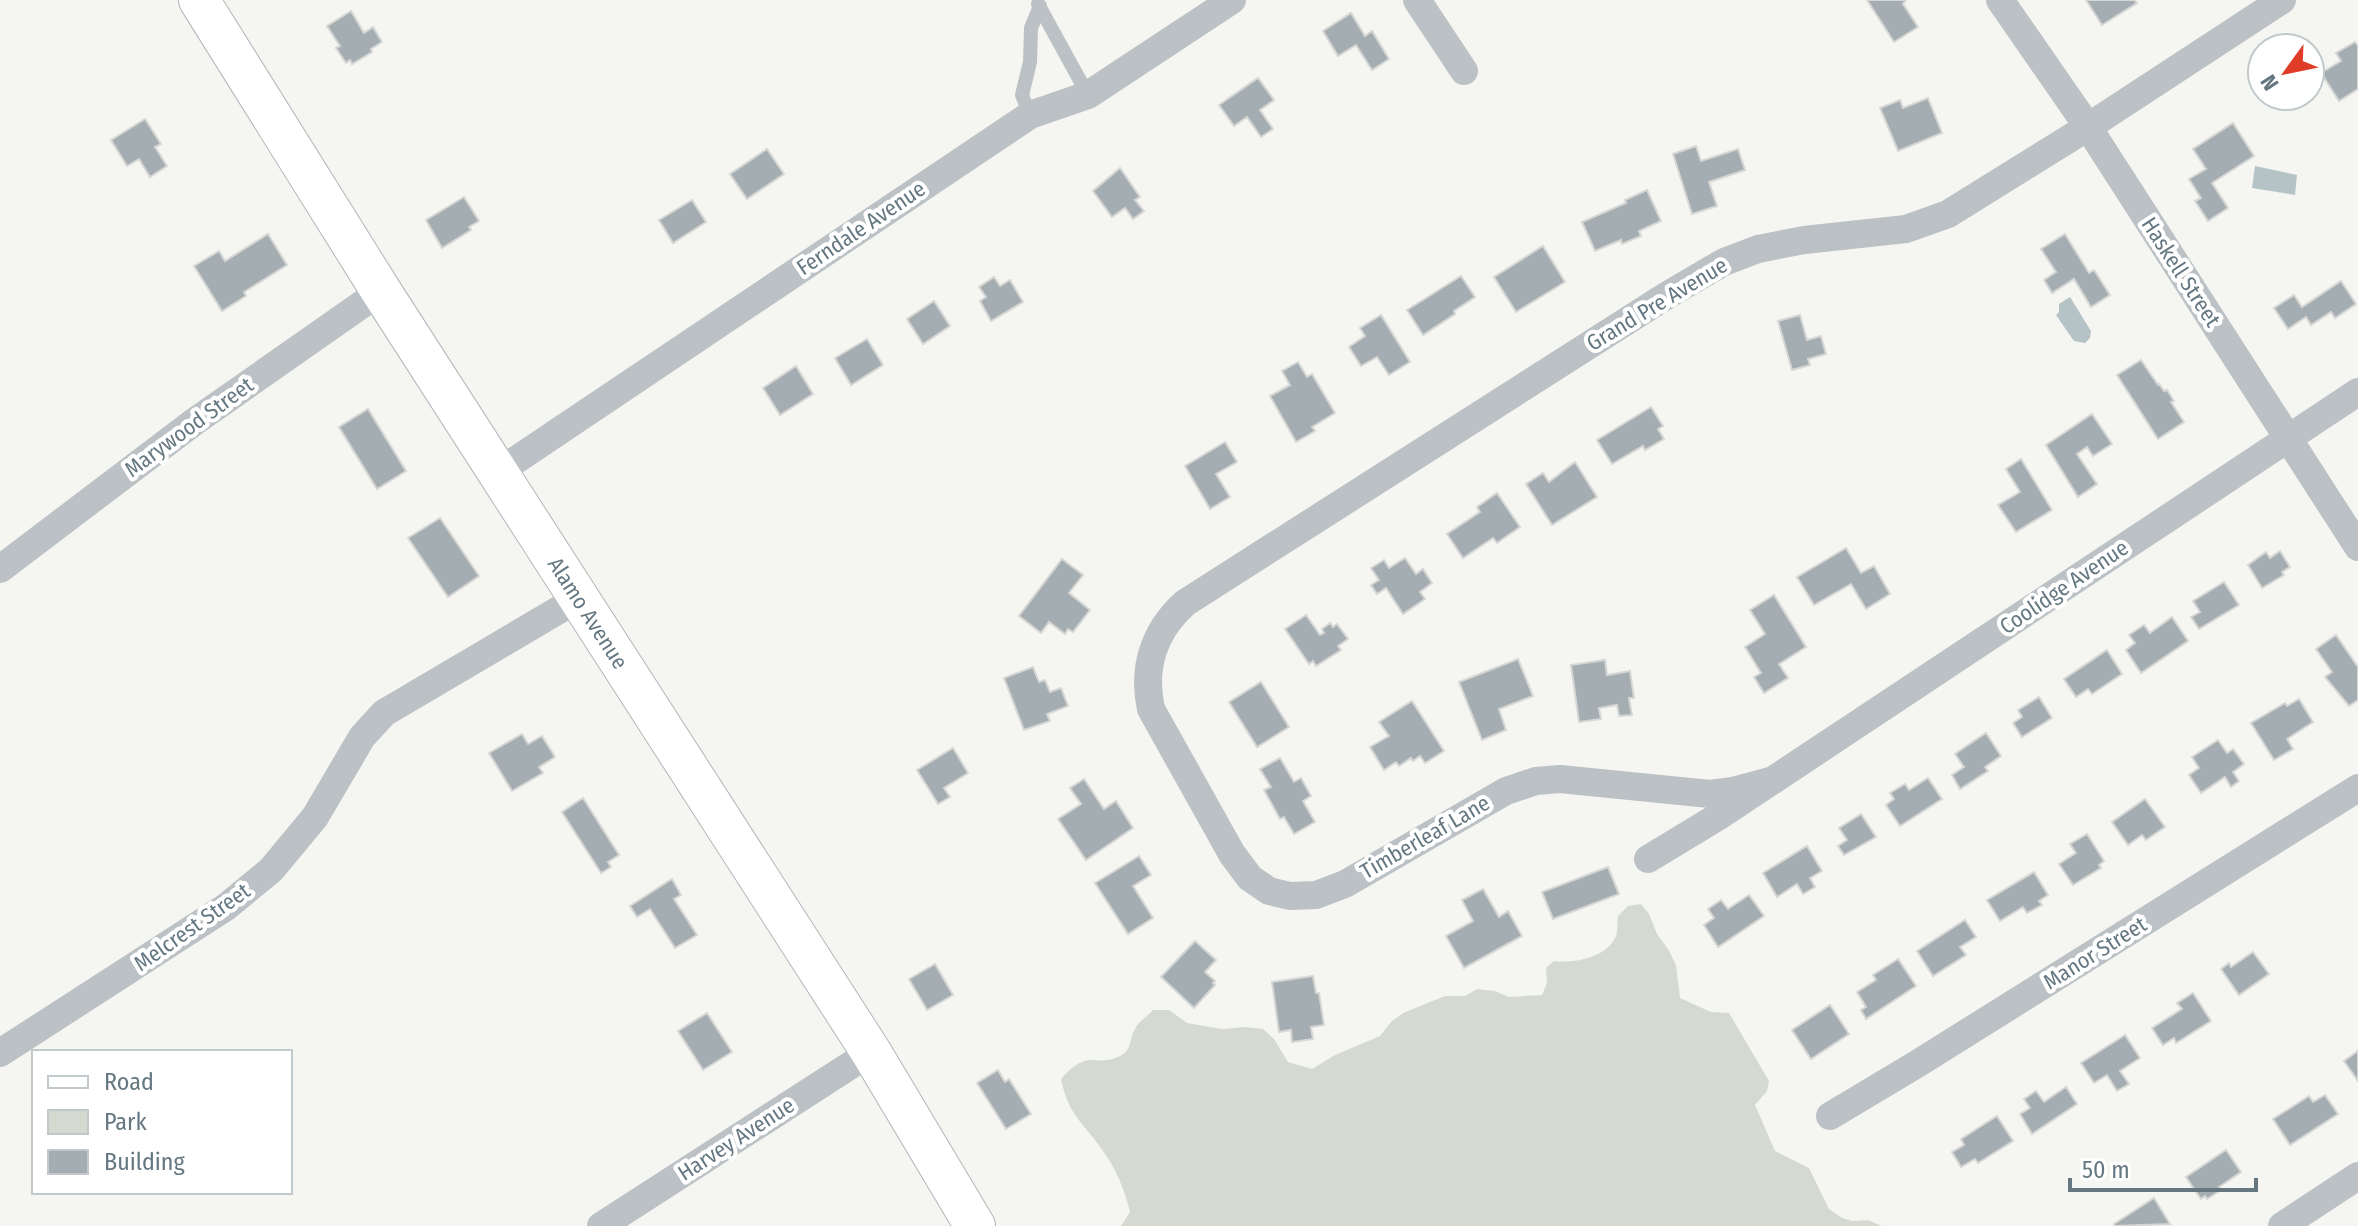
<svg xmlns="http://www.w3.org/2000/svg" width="2358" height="1226" font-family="'Fira Sans Condensed',sans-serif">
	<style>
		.green { fill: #d5dad1 }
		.water { fill: #b5c3c6 }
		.building { fill: #a4aeb2; stroke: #d6d6d4; stroke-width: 2 }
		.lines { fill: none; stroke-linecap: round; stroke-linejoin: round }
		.secondary-casing { stroke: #b0b7ba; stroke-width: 42 }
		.lane { stroke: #bbc1c4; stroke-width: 14 }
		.street { stroke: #bbc1c4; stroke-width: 28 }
		.secondary { stroke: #fff; stroke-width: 40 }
		.labels { text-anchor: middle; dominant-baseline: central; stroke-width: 8; stroke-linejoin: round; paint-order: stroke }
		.street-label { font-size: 22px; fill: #657882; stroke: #fff }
	</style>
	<rect width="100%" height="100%" fill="#f5f5f1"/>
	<path class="green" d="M1641 904 1649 914 1657 934 1668 949 1676 965 1680 998 1711 1012 1729 1013 1769 1081 1767 1091 1755 1105 1775 1151 1809 1168 1829 1209 1842 1218 1853 1221 1868 1220 1882 1226H1121L1130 1212C1125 1191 1117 1171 1105 1154 1085 1123 1069 1118 1061 1079 1091 1046 1093 1069 1120 1056 1132 1051 1129 1039 1135 1029 1138 1022 1148 1016 1153 1010H1169L1187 1023 1222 1029 1245 1027 1263 1029 1274 1039 1288 1062 1312 1069 1335 1055 1380 1036 1391 1022 1403 1013 1445 996H1465L1477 989 1495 991 1509 997 1542 995 1547 983 1546 968 1554 961C1574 964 1608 957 1616 936 1618 930 1617 922 1618 916L1628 906Z"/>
	<g class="water">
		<polygon points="2255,166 2297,175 2295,195 2252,188"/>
		<polygon points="2070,297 2091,331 2090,338 2085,343 2074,341 2056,315 2059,312 2059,304"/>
	</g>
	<g class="building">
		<polygon points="1867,0 1906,0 1903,4 1918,27 1894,42"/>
		<polygon points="2086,0 2134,0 2137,3 2102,25"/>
		<polygon points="351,11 364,33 373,27 382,42 371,49 372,52 352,64 350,60 346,63 336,48 340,46 327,26"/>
		<polygon points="1351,13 1365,36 1372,31 1389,59 1372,70 1356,45 1338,56 1323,31"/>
		<polygon points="2355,42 2358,46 2358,89 2339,101 2321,73 2341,61 2336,53"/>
		<polygon points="1258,78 1274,100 1260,110 1273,129 1261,137 1247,117 1234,126 1219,105"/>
		<polygon points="1928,98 1942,133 1898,151 1880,108 1900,100 1903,108"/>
		<polygon points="145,119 161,144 155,147 167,166 150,177 139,159 127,166 111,140"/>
		<polygon points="2233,123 2254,156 2212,183 2228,208 2208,221 2195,201 2201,198 2189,179 2206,169 2193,149"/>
		<polygon points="1696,146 1701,161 1738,149 1745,170 1709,182 1717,206 1692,214 1673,154"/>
		<polygon points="767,149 784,174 747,199 730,174"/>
		<polygon points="1120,168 1140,197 1135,200 1144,211 1133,219 1125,208 1112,217 1093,191"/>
		<polygon points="1647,190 1661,221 1639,231 1641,236 1622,244 1621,240 1595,251 1582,222 1626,203 1625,200"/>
		<polygon points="464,197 479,221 469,227 471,230 442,248 426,220"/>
		<polygon points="692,200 706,222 673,243 659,220"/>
		<polygon points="268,234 287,265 244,292 246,296 222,311 194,266 219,251 225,261"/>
		<polygon points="2065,234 2089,273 2094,270 2110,295 2091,307 2074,279 2052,293 2044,280 2056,272 2041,249"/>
		<polygon points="1543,246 1565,282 1516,312 1494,277"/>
		<polygon points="1461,276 1475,297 1454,311 1455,314 1423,335 1407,310"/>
		<polygon points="994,277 1000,286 1010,280 1023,302 991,321 980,301 986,297 979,287"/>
		<polygon points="2341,281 2356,304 2335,318 2331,312 2311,325 2306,317 2288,329 2274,308 2294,295 2302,307"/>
		<polygon points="934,301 950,326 923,344 907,319"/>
		<polygon points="1381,315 1410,362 1389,375 1377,357 1361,366 1349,347 1365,336 1360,328"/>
		<polygon points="1800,315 1807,340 1821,336 1826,354 1808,359 1810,365 1792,370 1778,321"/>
		<polygon points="867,339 883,365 851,385 835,358"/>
		<polygon points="2141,360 2158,385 2159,384 2164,391 2167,390 2174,401 2171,402 2184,422 2158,439 2117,375"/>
		<polygon points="1298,362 1307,377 1312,374 1335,413 1312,427 1315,431 1296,442 1270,396 1290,385 1282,371"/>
		<polygon points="796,366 813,394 780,415 763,388"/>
		<polygon points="1651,407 1663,426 1658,429 1664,439 1645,450 1643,446 1612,464 1597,440"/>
		<polygon points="368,409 406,471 377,489 339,427"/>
		<polygon points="2092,414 2112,444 2093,456 2087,447 2077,454 2097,484 2078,497 2046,445"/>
		<polygon points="1225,442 1237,462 1216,474 1230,497 1210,509 1185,466"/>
		<polygon points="2021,459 2052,510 2016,532 1998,505 2020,492 2006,469"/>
		<polygon points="1575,462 1597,497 1552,525 1526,484 1543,473 1549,482"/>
		<polygon points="1497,493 1520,527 1497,543 1493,538 1463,558 1447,534 1480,512 1477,507"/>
		<polygon points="440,518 479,576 448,597 408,538"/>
		<polygon points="1846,548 1861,573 1874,566 1890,594 1866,609 1851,584 1814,605 1797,577"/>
		<polygon points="2280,551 2290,567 2282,572 2284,575 2262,588 2248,565 2266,552 2270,558"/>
		<polygon points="1405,558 1416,574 1423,569 1432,583 1420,592 1425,599 1403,614 1386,588 1377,594 1371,585 1379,580 1371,568 1384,560 1389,568"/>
		<polygon points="1062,559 1083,575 1069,593 1090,610 1073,632 1068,629 1065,634 1049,622 1041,633 1019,616"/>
		<polygon points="2224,582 2239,605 2199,629 2191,617 2200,612 2193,601"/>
		<polygon points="1774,595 1806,647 1779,664 1788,678 1764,693 1754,677 1761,673 1745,647 1765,634 1750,610"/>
		<polygon points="1306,615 1320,635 1324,633 1322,629 1330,623 1333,627 1337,624 1348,639 1338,646 1341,650 1316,666 1313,661 1309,664 1285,629"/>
		<polygon points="2172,617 2188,641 2141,673 2126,650 2135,643 2129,635 2144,625 2150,633"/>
		<polygon points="2336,635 2358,667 2358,700 2349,706 2325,677 2332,672 2316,649"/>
		<polygon points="2107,650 2122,674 2092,694 2088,689 2076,697 2064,679"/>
		<polygon points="1518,659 1533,696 1499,709 1506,730 1482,740 1459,682"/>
		<polygon points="1605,660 1607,675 1630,671 1634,698 1629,698 1632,715 1619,716 1617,705 1599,708 1601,719 1579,722 1571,665"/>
		<polygon points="1033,667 1039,682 1045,680 1050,692 1061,688 1068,706 1047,714 1050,721 1024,730 1004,678"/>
		<polygon points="1261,682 1289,727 1257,747 1229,702"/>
		<polygon points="2039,697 2052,718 2022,737 2013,723 2022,717 2018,710"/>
		<polygon points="2299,699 2313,722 2287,739 2293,749 2274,760 2251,723 2285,703 2287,706"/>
		<polygon points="1412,701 1444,751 1425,763 1420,756 1413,761 1411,758 1399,766 1396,762 1384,770 1370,747 1389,736 1379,722"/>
		<polygon points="1986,733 2001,756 1985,767 1988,771 1960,789 1952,775 1964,767 1955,754"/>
		<polygon points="522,734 528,744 542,736 555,757 539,767 543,773 512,791 489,753"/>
		<polygon points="2218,740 2227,753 2233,749 2244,764 2233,772 2239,781 2231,787 2225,777 2201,793 2189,775 2199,768 2192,757"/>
		<polygon points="953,748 968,773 944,788 950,797 938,804 917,770"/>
		<polygon points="1280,758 1294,782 1301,778 1311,796 1303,801 1315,822 1294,834 1284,817 1280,819 1264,790 1271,787 1260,769"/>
		<polygon points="1928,778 1942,799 1900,826 1886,805 1894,799 1890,793 1905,784 1909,790"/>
		<polygon points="1084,779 1104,809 1116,801 1133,828 1086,860 1058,819 1081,804 1070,788"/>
		<polygon points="583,798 619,855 608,862 611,867 601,873 562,812"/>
		<polygon points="2145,799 2165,827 2146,840 2142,835 2128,845 2112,822"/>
		<polygon points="1861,814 1876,837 1844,855 1838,846 1847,840 1839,828"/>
		<polygon points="2087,834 2104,861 2099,865 2101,868 2073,885 2059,864 2076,853 2070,844"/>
		<polygon points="1807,846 1822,871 1810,878 1815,887 1803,894 1797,884 1777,897 1763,873"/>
		<polygon points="1139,856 1151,875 1133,886 1153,918 1128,934 1095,883"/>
		<polygon points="1608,867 1619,894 1553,919 1542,892"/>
		<polygon points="2034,872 2048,895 2039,901 2042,905 2027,913 2023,907 2000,921 1987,900"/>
		<polygon points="672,879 681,895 674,899 697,935 675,948 650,909 637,917 630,906"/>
		<polygon points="1483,889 1499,917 1508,911 1522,936 1464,968 1446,936 1473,921 1462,900"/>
		<polygon points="1749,895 1764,916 1718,947 1704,925 1714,918 1708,909 1721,900 1728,909"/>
		<polygon points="1965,920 1976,937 1960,947 1966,955 1933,976 1917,951"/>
		<polygon points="1195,941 1216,960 1205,972 1215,981 1213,983 1215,985 1194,1008 1161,977"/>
		<polygon points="2253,952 2269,974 2239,995 2221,969 2229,963 2231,967"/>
		<polygon points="1898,959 1916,986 1866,1019 1861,1010 1866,1007 1857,992 1876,980 1873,975"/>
		<polygon points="935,964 953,995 927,1010 909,979"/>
		<polygon points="1313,976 1316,993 1319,993 1324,1025 1311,1027 1313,1039 1292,1042 1291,1030 1279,1032 1272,982"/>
		<polygon points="2193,993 2211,1021 2176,1043 2174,1038 2163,1045 2152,1028 2182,1009 2177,1003"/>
		<polygon points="1830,1005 1849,1034 1811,1059 1792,1030"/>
		<polygon points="707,1013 732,1052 703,1070 678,1031"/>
		<polygon points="2125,1035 2140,1058 2120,1071 2129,1084 2117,1091 2107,1075 2094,1083 2081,1063"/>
		<polygon points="2358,1051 2358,1081 2344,1061"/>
		<polygon points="998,1070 1005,1082 1009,1079 1031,1114 1006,1129 977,1083"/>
		<polygon points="2066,1087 2077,1104 2032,1134 2020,1114 2030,1108 2024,1099 2036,1091 2044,1102"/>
		<polygon points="2325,1095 2338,1114 2290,1145 2273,1119 2309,1096 2313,1102"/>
		<polygon points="1997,1116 2013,1141 1978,1163 1975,1159 1961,1167 1952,1152 1964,1145 1961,1139"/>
		<polygon points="2226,1150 2241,1172 2219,1187 2221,1190 2207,1199 2205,1196 2201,1199 2186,1177"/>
		<polygon points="2154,1198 2170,1224 2115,1226 2114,1224"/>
	</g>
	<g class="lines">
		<g class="secondary-casing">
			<g id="secondary">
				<path id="s1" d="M199 0 381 291 871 1052 975 1226"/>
			</g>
		</g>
		<g class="lane">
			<polyline points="1038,4 1088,95"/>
			<polyline points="1030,115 1022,95 1030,62 1031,28 1040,6"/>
		</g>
		<g class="street">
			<polyline points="1417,0 1464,71"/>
			<polyline points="2000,0 2088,127 2358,547"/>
			<polyline points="498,472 1030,115 1088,95 1232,0"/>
			<polyline points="0,569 194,422 381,291"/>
			<path d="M1770 781 1733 791 1710 794 1560 779 1536 781 1506 791 1345 884 1316 895 1290 896 1269 891 1250 878 1232 854 1151 709C1142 668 1154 631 1185 603L1666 296 1724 262 1758 249 1804 240 1906 229 1948 214 2088 127 2282 0"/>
			<polyline points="1648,859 1719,816 2358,392"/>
			<polyline points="0,1053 226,907 271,870 315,817 362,737 384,713 579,598"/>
			<polyline points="1830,1116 1917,1064 2358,788"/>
			<polyline points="601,1226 871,1052"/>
			<polyline points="2282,1226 2358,1176"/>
		</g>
		<use href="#secondary" class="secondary"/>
	</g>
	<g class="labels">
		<g class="street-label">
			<text transform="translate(861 228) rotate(-34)">Ferndale Avenue</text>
			<text transform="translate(2181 272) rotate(57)">Haskell Street</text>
			<text transform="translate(1657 304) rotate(-31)">Grand Pre Avenue</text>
			<text transform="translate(189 427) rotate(-36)">Marywood Street</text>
			<text transform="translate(2064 587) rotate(-34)">Coolidge Avenue</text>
			<text stroke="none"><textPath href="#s1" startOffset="726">Alamo Avenue</textPath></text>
			<text transform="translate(1425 837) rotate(-30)">Timberleaf Lane</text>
			<text transform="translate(192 927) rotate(-35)">Melcrest Street</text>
			<text transform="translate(2095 953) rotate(-32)">Manor Street</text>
			<text transform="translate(736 1139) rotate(-33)">Harvey Avenue</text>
		</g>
	</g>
	<rect x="32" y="1050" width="260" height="144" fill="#ffffff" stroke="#c1c9cd" stroke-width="2"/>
	<rect x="48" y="1076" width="40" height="12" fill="#ffffff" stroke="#c1c9cd" stroke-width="2"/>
	<text x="104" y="1090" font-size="24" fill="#657882">Road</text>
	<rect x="48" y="1110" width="40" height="24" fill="#d5dad1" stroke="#c1c9cd" stroke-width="2"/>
	<text x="104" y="1130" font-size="24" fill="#657882">Park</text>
	<rect x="48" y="1150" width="40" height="24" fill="#a4aeb2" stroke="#c1c9cd" stroke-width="2"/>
	<text x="104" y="1170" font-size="24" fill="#657882">Building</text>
	<g transform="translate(2286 72) rotate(237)"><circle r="38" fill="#ffffff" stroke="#c1c9cd" stroke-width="2"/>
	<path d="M0-6L14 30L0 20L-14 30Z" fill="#df3d28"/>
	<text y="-12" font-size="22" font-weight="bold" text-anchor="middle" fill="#657882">N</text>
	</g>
	<path d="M2070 1178v12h186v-12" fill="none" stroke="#657882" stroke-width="4"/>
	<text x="2082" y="1178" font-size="24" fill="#657882" stroke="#ffffff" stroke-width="6" paint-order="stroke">50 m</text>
</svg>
